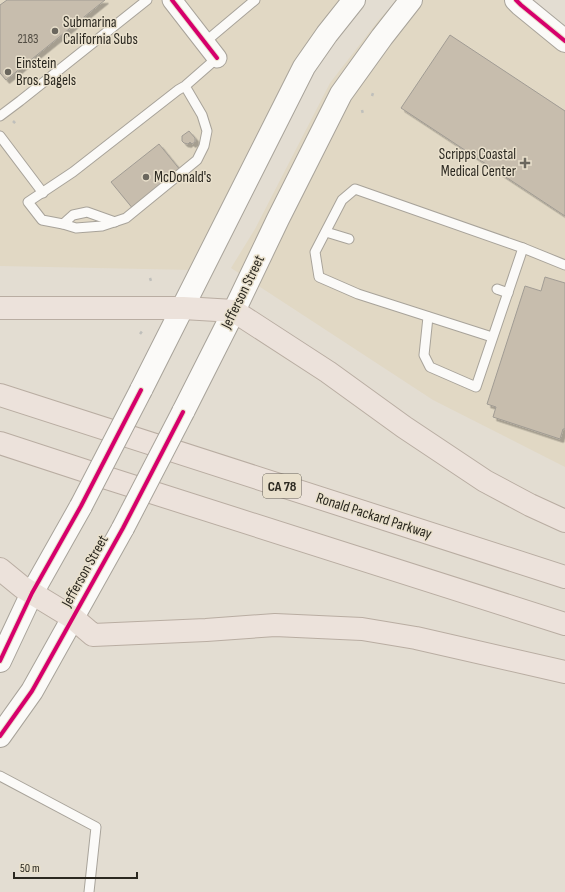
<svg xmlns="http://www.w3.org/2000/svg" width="565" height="892" font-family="'Sofia Sans Condensed',sans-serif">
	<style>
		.built { fill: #e1d8c4 }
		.building { fill: #c7bdad; stroke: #a19c94; filter: url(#shadow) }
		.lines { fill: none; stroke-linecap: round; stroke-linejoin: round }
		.service-casing { stroke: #a8a39a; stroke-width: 11 }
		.minor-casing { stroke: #a8a39a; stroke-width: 21 }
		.secondary-casing { stroke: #a8a39a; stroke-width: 24 }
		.motorway-casing { stroke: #b9ada2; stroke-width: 24 }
		.path { stroke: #bfbfbb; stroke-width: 2.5; stroke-dasharray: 3 3; stroke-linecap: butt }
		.service { stroke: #fbfaf8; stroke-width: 9 }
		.minor { stroke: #fbfaf8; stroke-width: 19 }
		.secondary { stroke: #fbfaf8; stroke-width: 22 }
		.motorway { stroke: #ece2db; stroke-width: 22 }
		.secondary-bridge-casing { stroke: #a8a39a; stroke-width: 24; stroke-linecap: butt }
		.secondary-bridge { stroke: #fbfaf8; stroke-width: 22 }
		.cycleway-casing { stroke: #e9e0cc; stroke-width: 6 }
		.cycleway { stroke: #d6006c; stroke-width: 4 }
		.poi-dot { fill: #6b675e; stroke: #e9e0cc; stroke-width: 1.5 }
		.labels { text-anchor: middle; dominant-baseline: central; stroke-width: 3; stroke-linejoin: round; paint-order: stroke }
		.number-label { font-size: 13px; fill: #524d43 }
		.shield { fill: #e9e0cc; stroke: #645f54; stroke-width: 1 }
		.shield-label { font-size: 14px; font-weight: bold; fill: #2b2820 }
		.poi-label { font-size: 15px; fill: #2b2820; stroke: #e9e0cc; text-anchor: start }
		.street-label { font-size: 15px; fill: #2b2820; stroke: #e9e0cc }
	</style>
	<defs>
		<filter id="shadow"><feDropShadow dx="3.5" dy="3.5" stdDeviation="0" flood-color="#0004"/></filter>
	</defs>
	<rect width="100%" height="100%" fill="#e3ddd2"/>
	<g class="built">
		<polygon points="0,0 349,0 193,270 0,266"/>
		<polygon points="397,0 520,0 565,40 565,467 433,400 231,268 255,229 330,83 378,21"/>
	</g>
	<g class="building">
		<polygon points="7,0 105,0 6,80 0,73 0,5"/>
		<polygon points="450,35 565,111 565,216 401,108"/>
		<polygon points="189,131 195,138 195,142 192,144 190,142 188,144 184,143 182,141 182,136"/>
		<polygon points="159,144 181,171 134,210 111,182"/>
		<polygon points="545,277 565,283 565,429 563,429 560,439 493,417 496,407 487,404 525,286 541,291"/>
	</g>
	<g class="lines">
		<g class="service-casing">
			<g id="service">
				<polyline points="205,42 255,0"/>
				<polyline points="185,86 202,115 207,131 204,146 197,160 126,218 102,226 76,228 63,224 42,220 28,202 73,172 178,90 185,86 217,58"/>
				<polyline points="0,116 20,101 147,0"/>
				<polyline points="0,136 43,193"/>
				<polyline points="63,224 73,215 87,212 115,222"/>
				<polyline points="326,232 349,239"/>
				<polyline points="497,289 508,293"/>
				<polyline points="428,317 424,355 430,367 476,387 523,248"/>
				<polyline points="492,337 358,294 319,277 315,252 342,200 355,189 523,248 565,265"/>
				<polyline points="0,776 96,827 89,892"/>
			</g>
		</g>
		<g class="minor-casing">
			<polyline id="minor" points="172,0 217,58"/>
		</g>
		<g class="secondary-casing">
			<g id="secondary">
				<polyline points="516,0 521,5 565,41"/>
				<polyline points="141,390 304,67 327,34 354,0"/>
				<polyline points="183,412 234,311 278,219 341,94 382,37 411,0"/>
				<polyline points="0,661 32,593 81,506"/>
				<polyline points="0,736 32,691 123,528"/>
			</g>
		</g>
		<g class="motorway-casing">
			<g id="motorway">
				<polyline points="0,308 183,308 234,311 328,372 404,427 485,481 530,505 565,521"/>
				<polyline points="0,395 565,577"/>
				<polyline points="0,443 107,478 565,624"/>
				<polyline points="0,569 22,587 73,618 93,635 206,630 275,625 362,629 416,638 565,672"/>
			</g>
		</g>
		<g class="path">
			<polyline points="372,96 373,93"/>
			<polyline points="362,110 363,114"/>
			<polyline points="13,121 17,125"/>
			<polyline points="150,278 151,281"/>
			<polyline points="140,334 143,330"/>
		</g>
		<use href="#service" class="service"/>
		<use href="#minor" class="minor"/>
		<use href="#secondary" class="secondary"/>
		<use href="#motorway" class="motorway"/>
		<g class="secondary-bridge-casing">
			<g id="secondary-bridge">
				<polyline points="81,506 141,390"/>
				<polyline points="123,528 183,412"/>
			</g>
		</g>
		<use href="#secondary-bridge" class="secondary-bridge"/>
		<g class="cycleway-casing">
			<g id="cycleway">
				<polyline points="172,0 217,58"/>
				<polyline points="516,0 521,5 565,41"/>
				<polyline points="0,661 32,593 81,506 141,390"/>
				<polyline points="0,736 32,691 123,528 183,412"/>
			</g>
		</g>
		<use href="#cycleway" class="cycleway"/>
	</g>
	<g class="poi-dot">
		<circle cx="55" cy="31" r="4"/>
		<circle cx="8" cy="72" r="4"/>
		<path d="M523 157h4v4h4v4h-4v4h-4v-4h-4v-4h4z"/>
		<circle cx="146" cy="177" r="4"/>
	</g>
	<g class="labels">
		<g class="number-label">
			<text x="28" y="39">2183</text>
		</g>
		<rect class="shield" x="263" y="474" width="38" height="24" rx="3"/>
		<g class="shield-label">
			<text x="282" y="486">CA 78</text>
		</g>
		<g class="poi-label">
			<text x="63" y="22">Submarina<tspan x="63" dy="17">California Subs</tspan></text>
			<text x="16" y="63">Einstein<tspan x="16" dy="17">Bros. Bagels</tspan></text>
			<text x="516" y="154" text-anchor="end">Scripps Coastal<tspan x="516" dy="17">Medical Center</tspan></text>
			<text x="154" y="177">McDonald's</text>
		</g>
		<g class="street-label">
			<text transform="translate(243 292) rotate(-64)">Jefferson Street</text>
			<text transform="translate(374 516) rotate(18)">Ronald Packard Parkway</text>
			<text transform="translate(85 571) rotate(-61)">Jefferson Street</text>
		</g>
	</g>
	<path d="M14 872v6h123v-6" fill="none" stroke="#2b2820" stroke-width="2"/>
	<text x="20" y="872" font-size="12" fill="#2b2820" stroke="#e9e0cc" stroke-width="3" paint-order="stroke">50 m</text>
</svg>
